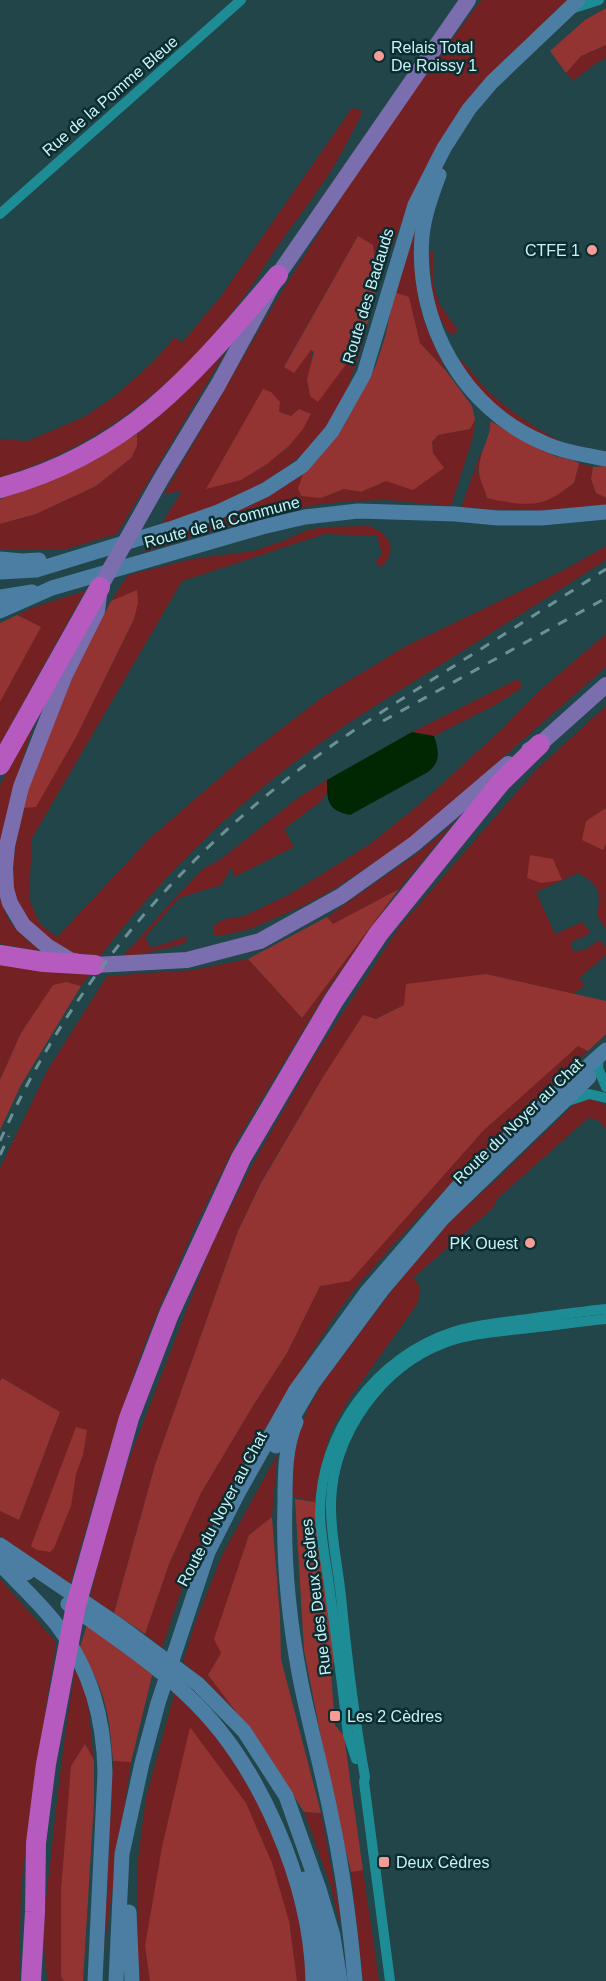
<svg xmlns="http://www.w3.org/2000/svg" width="606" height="1981" font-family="Arial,sans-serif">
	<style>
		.built { fill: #214548 }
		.green { fill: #732122; fill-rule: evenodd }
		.forest { fill: #933433 }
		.water { fill: #002702 }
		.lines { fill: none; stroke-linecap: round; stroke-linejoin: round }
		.street { stroke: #1e8c95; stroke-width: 10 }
		.secondary { stroke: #4c7da2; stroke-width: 15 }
		.primary { stroke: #7a6eaf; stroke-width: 16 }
		.highway { stroke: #b75ac0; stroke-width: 20 }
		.rail { stroke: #6b9195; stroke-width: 3; stroke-dasharray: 10 10; stroke-linecap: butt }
		.poi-dot { fill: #f59c96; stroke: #0d2c2f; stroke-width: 2 }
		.labels { text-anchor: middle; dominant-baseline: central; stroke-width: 5; stroke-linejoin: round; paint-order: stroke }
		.poi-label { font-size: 16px; fill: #c6f3f8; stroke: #0d2c2f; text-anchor: start }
		.street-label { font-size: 16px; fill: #c6f3f8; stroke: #0d2c2f }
	</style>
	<rect width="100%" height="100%" fill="#18373a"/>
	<rect class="built" x="0" y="0" width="606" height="1981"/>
	<g class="green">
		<path d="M481 0H569L493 72 412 198 378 280 373 245 358 236 284 366 311 350 313 362 307 379 310 396 358 348 369 319C359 354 350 392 330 423 292 477 223 507 162 523L182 491 164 494 274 304 373 147ZM280 402 279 411 291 417 299 409 311 414 287 448 267 464 241 480Z"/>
		<polygon points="606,45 606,58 595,64 573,81 566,73 581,56"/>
		<path d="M352 108 363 111C356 124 350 138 342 152 323 186 298 217 275 250 267 261 261 273 253 284 190 374 106 446 0 477V439L27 441 84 417 115 396 154 361 175 337 182 343 221 296Z"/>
		<path d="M419 225C418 245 415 267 417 287 419 317 434 344 446 371L420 343 409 297 394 292 410 235Z"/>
		<path d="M430 252H434V286L439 303 458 331 451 335C430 310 431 283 430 252Z"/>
		<polygon points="225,353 117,534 66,549 16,550 0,549 0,524 36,514 96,486 131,458 137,446 137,434 157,418"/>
		<path d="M461 360C471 370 479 382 489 392 513 414 539 430 567 445L524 426 487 398 458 361Z"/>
		<polygon points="475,420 474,434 451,506 388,500 349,501 321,504 271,514 144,552 149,543 303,474 321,498 344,489 361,492 386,481 433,453 432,442 438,435 470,429"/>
		<polygon points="482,449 478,472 487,498 574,483 579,463 593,467 591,479 596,493 606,498 606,505 549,511 461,508"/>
		<path d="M369 526C390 534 399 549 381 567L375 561 382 554 377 536 325 534 182 581 32 838 29 899 40 924 57 937 150 838 238 762 324 696 404 647 564 570 606 546V560C553 594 499 628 445 662 397 692 349 721 304 755 228 811 159 880 101 955L73 954 43 938 15 901 10 880 22 808 76 737 134 619 137 590 111 601 128 575 192 559 253 551 283 541 307 530 323 527Z"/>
		<polygon points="85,591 0,744 0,700 40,627 17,615 31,608"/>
		<polygon points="606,634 606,667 409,840 334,889 305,905 253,928 230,934 214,936 214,925 224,919 244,916 290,894 370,844 421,803 502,729 539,691"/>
		<polygon points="518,679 522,686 520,689 497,704 434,736 412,732"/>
		<path d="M606 706V808L586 821 603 850 606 844V929L597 916C601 893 600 884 578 873L536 892 555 934 582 922 591 932 583 937 571 942 573 952 586 949 599 940 606 947V955L579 978 585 986 572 994 486 974 404 1005 375 1019 323 1077 261 1182 238 1231 155 1465 114 1613 90 1597 104 1540 128 1462 213 1241 251 1167 315 1055 400 926 537 769Z"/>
		<polygon points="34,723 13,791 0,849 0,785"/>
		<polygon points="327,780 327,793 320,802 284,829 294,847 234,877 232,867 221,885 179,898 145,937 151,948 188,936 185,943 179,945 138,955 124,955 175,898 203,869 221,859 299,797"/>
		<polygon points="454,823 399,889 328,989 238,1139 195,1227 158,1311 143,1349 117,1423 70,1584 0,1536 0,1511 19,1520 60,1412 2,1378 0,1381 0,1168 47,1071 107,976 193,970 248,959 302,1018 398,890 333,924 327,917 419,852"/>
		<polygon points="0,898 9,921 27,940 41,951 0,944"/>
		<polygon points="0,964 91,973 81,986 66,982 21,1033 0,1080"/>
		<path d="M578 1045 588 1051C508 1127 427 1203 356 1288 333 1316 312 1352 293 1383 256 1442 221 1503 192 1566 179 1592 172 1621 162 1648L145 1634 169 1564 201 1493 251 1409 287 1353 320 1286 350 1280 483 1131Z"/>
		<polygon points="578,1100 595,1100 606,1105 606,1129 598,1120 588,1118 496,1200 494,1207 413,1278 420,1286 418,1303 347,1402 330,1434 319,1474 315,1502 292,1496 294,1450 307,1410 323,1382 408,1269 450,1221 501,1175"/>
		<polygon points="277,1455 272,1517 249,1535 221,1653 208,1675 245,1724 207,1683 183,1662 195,1623 223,1553"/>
		<polygon points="0,1579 56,1642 32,1799 21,1887 19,1981 0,1981"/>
		<path d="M75 1669C91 1689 90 1734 94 1760L86 1745 61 1890V1976L64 1981H48C40 1940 46 1898 51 1857 57 1794 65 1732 75 1669Z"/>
		<path d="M175 1691C190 1707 207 1724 221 1742 269 1802 304 1904 307 1981H297L289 1921 145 1946 150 1981H137L136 1972 138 1859 146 1797Z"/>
		<polygon points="113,1761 131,1762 104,1949"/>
		<polygon points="304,1812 321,1813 341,1919 339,1921 330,1884"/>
		<polygon points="363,1870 379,1981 363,1981 351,1872"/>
	</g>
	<g class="forest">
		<polygon points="606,8 606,45 581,56 566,73 550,51 585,20"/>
		<polygon points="358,236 373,245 378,280 369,319 358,348 318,402 310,396 307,379 314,352 311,350 294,373 284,367"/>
		<polygon points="394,292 409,297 420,343 446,371 472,406 475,420 470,429 438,435 432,442 433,453 444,468 413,490 386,481 361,492 344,489 321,498 301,496 298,488 303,474 343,427 376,365 386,334"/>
		<polygon points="263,389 271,392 280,402 279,412 291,416 299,409 311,414 303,429 289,446 267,464 241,480 206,489"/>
		<path d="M490 421 555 456 572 460 579 463 574 483C565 489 555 498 545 501 527 507 505 502 487 498 485 489 478 478 479 469 479 452 492 435 490 421Z"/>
		<path d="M137 434V446L131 458 96 486 36 514 0 524V499C48 482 92 459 137 434Z"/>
		<polygon points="606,466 606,498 596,493 591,479 593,467"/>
		<path d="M137 590 138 603 134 619 76 737 36 807 22 808C42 735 77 668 111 601Z"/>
		<polygon points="17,615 41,627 0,702 0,623"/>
		<polygon points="606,808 606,844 603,850 582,840 586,821"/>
		<polygon points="530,855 553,859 562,880 541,883 527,878"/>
		<polygon points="399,889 302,1018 248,959 327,917 333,924"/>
		<polygon points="486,974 606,1001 606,1034 588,1051 578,1046 483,1131 350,1281 320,1286 287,1353 251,1409 201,1493 169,1564 145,1634 114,1613 155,1465 238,1231 261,1183 323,1077 363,1015 376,1019 404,1005 406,984"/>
		<polygon points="66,982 81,986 21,1085 0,1130 0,1080 21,1033 53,985"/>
		<polygon points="2,1378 60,1412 19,1520 0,1511 0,1381"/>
		<polygon points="76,1427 87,1430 83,1455 76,1474 71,1506 54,1548 50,1552 37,1550 31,1546"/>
		<polygon points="295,1499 315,1502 335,1655 331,1674 335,1725 344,1736 363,1870 351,1872 330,1784 304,1650"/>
		<polygon points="272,1517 280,1617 281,1659 321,1813 304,1812 262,1746 208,1675 221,1653 214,1639 249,1535"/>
		<path d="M87 1625 153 1672 131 1762 113 1761C111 1741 110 1722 105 1704 100 1684 89 1665 80 1647Z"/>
		<polygon points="190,1727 246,1803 272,1863 289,1921 297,1981 150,1981 145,1946 162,1847"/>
		<polygon points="85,1744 94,1760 94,1802 83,1981 64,1981 61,1976 61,1890 71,1766"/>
	</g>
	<path class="water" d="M412 732 434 736C439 751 441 762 428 772L350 815C327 810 327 801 327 780Z"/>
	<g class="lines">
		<g class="street">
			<polyline points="571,9 599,0"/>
			<polyline points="0,214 241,0"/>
			<polyline points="599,1056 598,1068 606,1087"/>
			<polyline points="568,1101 589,1094 606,1098"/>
			<path d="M356 1759 348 1735C343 1690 337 1645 331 1600 328 1572 321 1543 320 1514 320 1432 376 1357 453 1332 475 1325 498 1323 520 1320 549 1316 577 1312 606 1309"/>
			<path d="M390 1981 364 1782 365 1777C354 1717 347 1658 341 1597 338 1565 330 1534 331 1502 333 1434 381 1367 444 1343 468 1334 495 1332 520 1329 549 1326 577 1322 606 1319"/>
		</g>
		<g class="secondary">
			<path d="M439 175C432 194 424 215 422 236 415 323 463 409 544 443 564 452 585 455 606 459"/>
			<polyline points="0,559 22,561 39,560"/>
			<polyline points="0,572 36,570 170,529 218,512 265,490 302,466 332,431 364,374 415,205 444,148 469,109 492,82 578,0"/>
			<polyline points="0,597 32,592"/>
			<polyline points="0,611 52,588 262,527 305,517 358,511 455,514 498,518 542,518 606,512"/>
			<path d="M296 1422C285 1446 285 1476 285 1502 283 1561 289 1620 300 1678 309 1724 322 1769 331 1815 343 1870 350 1925 355 1981"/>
			<polyline points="276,1446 313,1383 382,1290 444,1217 589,1077"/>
			<polyline points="0,1545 121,1627 198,1684 244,1731 286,1796 319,1889 333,1936 340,1981"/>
			<polyline points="0,1561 18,1567 27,1573"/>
			<path d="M0 1564C19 1584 40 1603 57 1625 91 1670 104 1718 105 1773L95 1981"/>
			<path d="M68 1604C108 1633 151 1661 187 1695 259 1762 311 1883 313 1981"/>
			<path d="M305 1879C315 1913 325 1945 327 1981"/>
			<polyline points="129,1912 132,1981"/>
			<polyline points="116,1981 122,1854 142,1763 158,1703 208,1552 239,1491 296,1390 367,1292 456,1189 527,1120 606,1050"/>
		</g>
		<g class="primary">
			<polyline points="468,0 278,275 218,385 161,479 100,587 97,611 64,677 21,787 7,846 5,868 6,889 10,903 23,925 47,946 70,960 95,965 187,960 260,941 341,896 414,844 508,764"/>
			<polyline points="529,750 540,744 606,685"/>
		</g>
		<g class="highway">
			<path d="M0 488C131 452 194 374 278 275"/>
			<polyline points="0,765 100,587"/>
			<polyline points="0,955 44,962 95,965"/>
			<polyline points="31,1981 35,1912 36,1843 46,1764 76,1605 129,1418 169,1314 241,1158 334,1000 379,933 501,782 540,744"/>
		</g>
		<g class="rail">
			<polyline points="383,721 606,598"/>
			<path d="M0 1141C61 1002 159 881 277 787 327 746 383 711 438 676 494 641 550 605 606 569"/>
			<polyline points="0,1155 9,1136"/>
		</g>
	</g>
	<g class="poi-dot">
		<circle cx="379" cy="56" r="6"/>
		<circle cx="592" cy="250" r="6"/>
		<circle cx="530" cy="1243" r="6"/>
		<rect x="329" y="1710" width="12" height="12" rx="3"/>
		<rect x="378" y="1856" width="12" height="12" rx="3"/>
	</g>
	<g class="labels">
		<g class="poi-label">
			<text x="391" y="47">Relais Total<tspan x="391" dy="18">De Roissy 1</tspan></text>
			<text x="580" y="250" text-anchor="end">CTFE 1</text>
			<text x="518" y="1243" text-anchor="end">PK Ouest</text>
			<text x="347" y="1716">Les 2 Cèdres</text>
			<text x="396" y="1862">Deux Cèdres</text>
		</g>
		<g class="street-label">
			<text transform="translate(110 96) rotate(-41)">Rue de la Pomme Bleue</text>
			<text transform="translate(368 296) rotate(-73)">Route des Badauds</text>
			<text transform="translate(222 522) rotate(-15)">Route de la Commune</text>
			<text transform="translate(518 1121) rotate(-44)">Route du Noyer au Chat</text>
			<text transform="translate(222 1509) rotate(-62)">Route du Noyer au Chat</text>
			<text transform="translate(316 1597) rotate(-97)">Rue des Deux Cèdres</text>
		</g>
	</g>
</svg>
